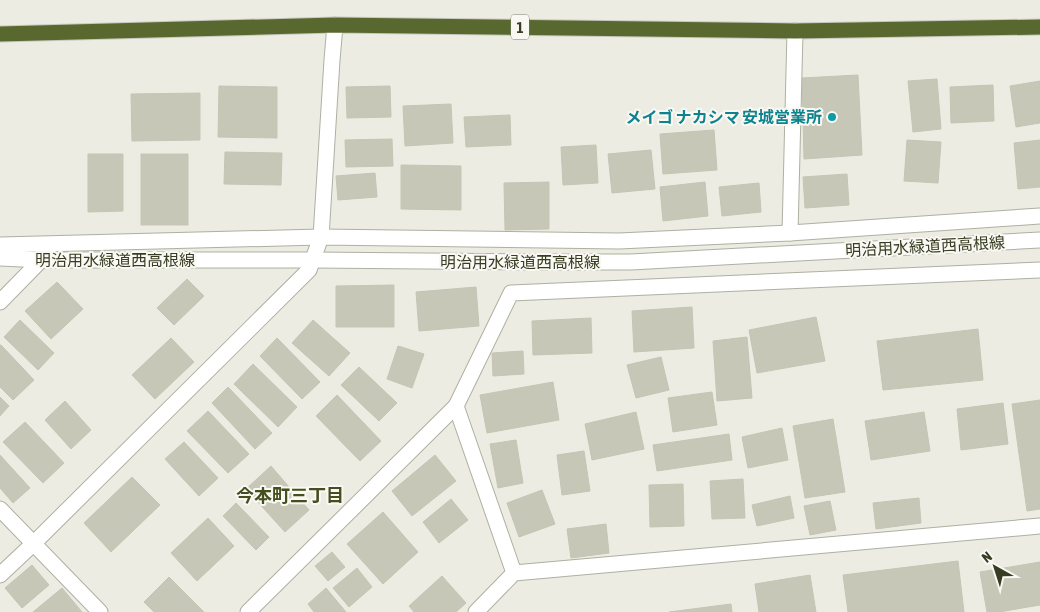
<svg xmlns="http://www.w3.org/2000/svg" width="1040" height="612" font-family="'Asap Condensed','Noto Sans JP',sans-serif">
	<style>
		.building { fill: #c7c7b8; stroke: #c5c5b5 }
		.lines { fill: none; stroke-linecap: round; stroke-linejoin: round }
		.street-casing { stroke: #aeb0a1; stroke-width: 17 }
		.highway-casing { stroke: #c7c9c1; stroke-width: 17 }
		.street { stroke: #fff; stroke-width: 15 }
		.highway { stroke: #59682f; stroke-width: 15 }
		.culture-dot { fill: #0f9aa8; stroke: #f9f8f3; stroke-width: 2 }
		.labels { text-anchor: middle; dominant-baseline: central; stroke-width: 4; stroke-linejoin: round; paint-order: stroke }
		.shield { fill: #f9f8f3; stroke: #717561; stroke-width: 1 }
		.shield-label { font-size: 15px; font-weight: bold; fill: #373d23 }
		.culture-label { font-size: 16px; font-weight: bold; fill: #0d838f; stroke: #f9f8f3; text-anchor: end }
		.street-label { font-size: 16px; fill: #373d23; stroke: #f9f8f3 }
		.neighbourhood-label { font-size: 18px; font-weight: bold; fill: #444e1f; stroke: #f9f8f3 }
	</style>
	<rect width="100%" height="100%" fill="#ecece2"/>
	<g class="building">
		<polygon points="858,75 862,155 804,159 802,78"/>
		<polygon points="937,79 941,129 913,132 908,81"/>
		<polygon points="1040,81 1040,123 1016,127 1010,86"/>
		<polygon points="993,85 994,121 951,123 950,87"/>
		<polygon points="219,86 277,87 277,138 218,137"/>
		<polygon points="390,86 391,117 347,118 346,87"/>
		<polygon points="200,93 200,140 132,141 131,94"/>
		<polygon points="451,104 453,143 405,146 403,106"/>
		<polygon points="510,115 511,145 466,147 464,117"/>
		<polygon points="714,130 717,170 663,174 660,134"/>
		<polygon points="392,139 393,166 346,167 345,140"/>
		<polygon points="907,140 941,142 938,183 904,181"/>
		<polygon points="1040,140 1040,187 1018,189 1014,143"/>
		<polygon points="596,145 598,183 563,185 561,147"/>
		<polygon points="651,150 655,189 612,193 608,154"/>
		<polygon points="225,152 282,153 281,185 224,184"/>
		<polygon points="88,154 123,154 123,211 88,212"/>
		<rect x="141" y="154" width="47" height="71"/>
		<polygon points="401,165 461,166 461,210 401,209"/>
		<polygon points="375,173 377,197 338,200 336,176"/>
		<polygon points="847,174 849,205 805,208 803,177"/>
		<polygon points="549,182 549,229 505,230 504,183"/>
		<polygon points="705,182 708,216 663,221 660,187"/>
		<polygon points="759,183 761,212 722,216 719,187"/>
		<polygon points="187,279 204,296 174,325 157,308"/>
		<polygon points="57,282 83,309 51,339 25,311"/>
		<polygon points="394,285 394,327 336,327 336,286"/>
		<polygon points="476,287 479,326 419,331 416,292"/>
		<polygon points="692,307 694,348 634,352 632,311"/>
		<polygon points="816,317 825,361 757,373 749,330"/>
		<polygon points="591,318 592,353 533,355 532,321"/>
		<polygon points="20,320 54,353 38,370 4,337"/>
		<polygon points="313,320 350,353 329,376 292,343"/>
		<polygon points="978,329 983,380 883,390 877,341"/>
		<polygon points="747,337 752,398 717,401 713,341"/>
		<polygon points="171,338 194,362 155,399 132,375"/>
		<polygon points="277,338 320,382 302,399 260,356"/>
		<polygon points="0,345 1,345 34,380 13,400 0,387"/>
		<polygon points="398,346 424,354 412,388 387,379"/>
		<polygon points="523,351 524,374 493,376 492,353"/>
		<polygon points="661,357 669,390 636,398 627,365"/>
		<polygon points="253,364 297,407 278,427 234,384"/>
		<polygon points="359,367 397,403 379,421 341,385"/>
		<polygon points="553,382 559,420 487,433 480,395"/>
		<polygon points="228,387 272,433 255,449 212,403"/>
		<polygon points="712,392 717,425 673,432 668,398"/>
		<polygon points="337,395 381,441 360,461 316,416"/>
		<polygon points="0,397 9,406 0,416"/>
		<polygon points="1040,400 1040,509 1027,511 1012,404"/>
		<polygon points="65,401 91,430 71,449 45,420"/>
		<polygon points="1003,403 1008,444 961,450 957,409"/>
		<polygon points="208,411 249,454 228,473 187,431"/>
		<polygon points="636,412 644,449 592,460 585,424"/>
		<polygon points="924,412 930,451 871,460 865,421"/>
		<polygon points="833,419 845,492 805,498 793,426"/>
		<polygon points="25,422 64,463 43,483 3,442"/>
		<polygon points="782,428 788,460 748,468 742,437"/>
		<polygon points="729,434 732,460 657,471 653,445"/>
		<polygon points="516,440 523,483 498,488 490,444"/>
		<polygon points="184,442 218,478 199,496 165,459"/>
		<polygon points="584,451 590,491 562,495 557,455"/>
		<polygon points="0,455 30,488 13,503 0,488"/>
		<polygon points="435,455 456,481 412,516 392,491"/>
		<polygon points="271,466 309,510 285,532 246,489"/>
		<polygon points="132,477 160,505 111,552 84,523"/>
		<polygon points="743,479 745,518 712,519 710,481"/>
		<polygon points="683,484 684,526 650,527 649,485"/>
		<polygon points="542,490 555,524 519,537 507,503"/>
		<polygon points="790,496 794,518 757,526 752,505"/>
		<polygon points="919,498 921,523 876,529 873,503"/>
		<polygon points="451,499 468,520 439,543 423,522"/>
		<polygon points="830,501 836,530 810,535 804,506"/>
		<polygon points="236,503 269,537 256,550 223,516"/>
		<polygon points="383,512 418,552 383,584 347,544"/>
		<polygon points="208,518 234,546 197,581 171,553"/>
		<polygon points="606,524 609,553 571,558 567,529"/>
		<polygon points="332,552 345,567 328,581 315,566"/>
		<polygon points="958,561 964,612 848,612 843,575"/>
		<polygon points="1040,562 1040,605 999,612 987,612 980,572"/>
		<polygon points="32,565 49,585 22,608 5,588"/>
		<polygon points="357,568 372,587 349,607 333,588"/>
		<polygon points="810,575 816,612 759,612 755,584"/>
		<polygon points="442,576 466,603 456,612 414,612 409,606"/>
		<polygon points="169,577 204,612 154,612 144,602"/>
		<polygon points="62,588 82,612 33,612"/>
		<polygon points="326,588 346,612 314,612 308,604"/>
		<polygon points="731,604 732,612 669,612"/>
	</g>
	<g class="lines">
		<g class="street-casing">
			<g id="street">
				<polyline points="790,233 795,31"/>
				<polyline points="0,245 321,237 619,241 790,233 1040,216"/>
				<polyline points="0,258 42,260 313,260 525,262 631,262 1040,240"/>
				<polyline points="0,302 46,255"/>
				<polyline points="0,509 100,612"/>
				<polyline points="514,573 456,406 511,293 1040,270"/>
				<polyline points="0,575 34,543 309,270 321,237 332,60 335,25"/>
				<polyline points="248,612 456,406"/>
				<polyline points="476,612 514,573 1040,526"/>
			</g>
		</g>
		<g class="highway-casing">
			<polyline id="highway" points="0,34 335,25 795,31 1040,27"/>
		</g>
		<use href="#street" class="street"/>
		<use href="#highway" class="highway"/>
	</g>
	<circle class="culture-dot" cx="832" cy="117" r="5"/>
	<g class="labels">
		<rect class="shield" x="511" y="14.5" width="18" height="25" rx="4"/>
		<g class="shield-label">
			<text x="520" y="27">1</text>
		</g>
		<g class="culture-label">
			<text x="822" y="117">メイゴ ナカシマ 安城営業所</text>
		</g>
		<g class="street-label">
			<text transform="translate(925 246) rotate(-3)">明治用水緑道西高根線</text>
			<text x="115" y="260">明治用水緑道西高根線</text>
			<text x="520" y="262">明治用水緑道西高根線</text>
		</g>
		<g class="neighbourhood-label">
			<text x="290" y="495">今本町三丁目</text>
		</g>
	</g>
	<g transform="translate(995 567) rotate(321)" stroke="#f9f8f3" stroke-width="4" paint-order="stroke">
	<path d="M0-4L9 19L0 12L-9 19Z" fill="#373d23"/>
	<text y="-8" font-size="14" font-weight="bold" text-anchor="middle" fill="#373d23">N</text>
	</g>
</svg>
